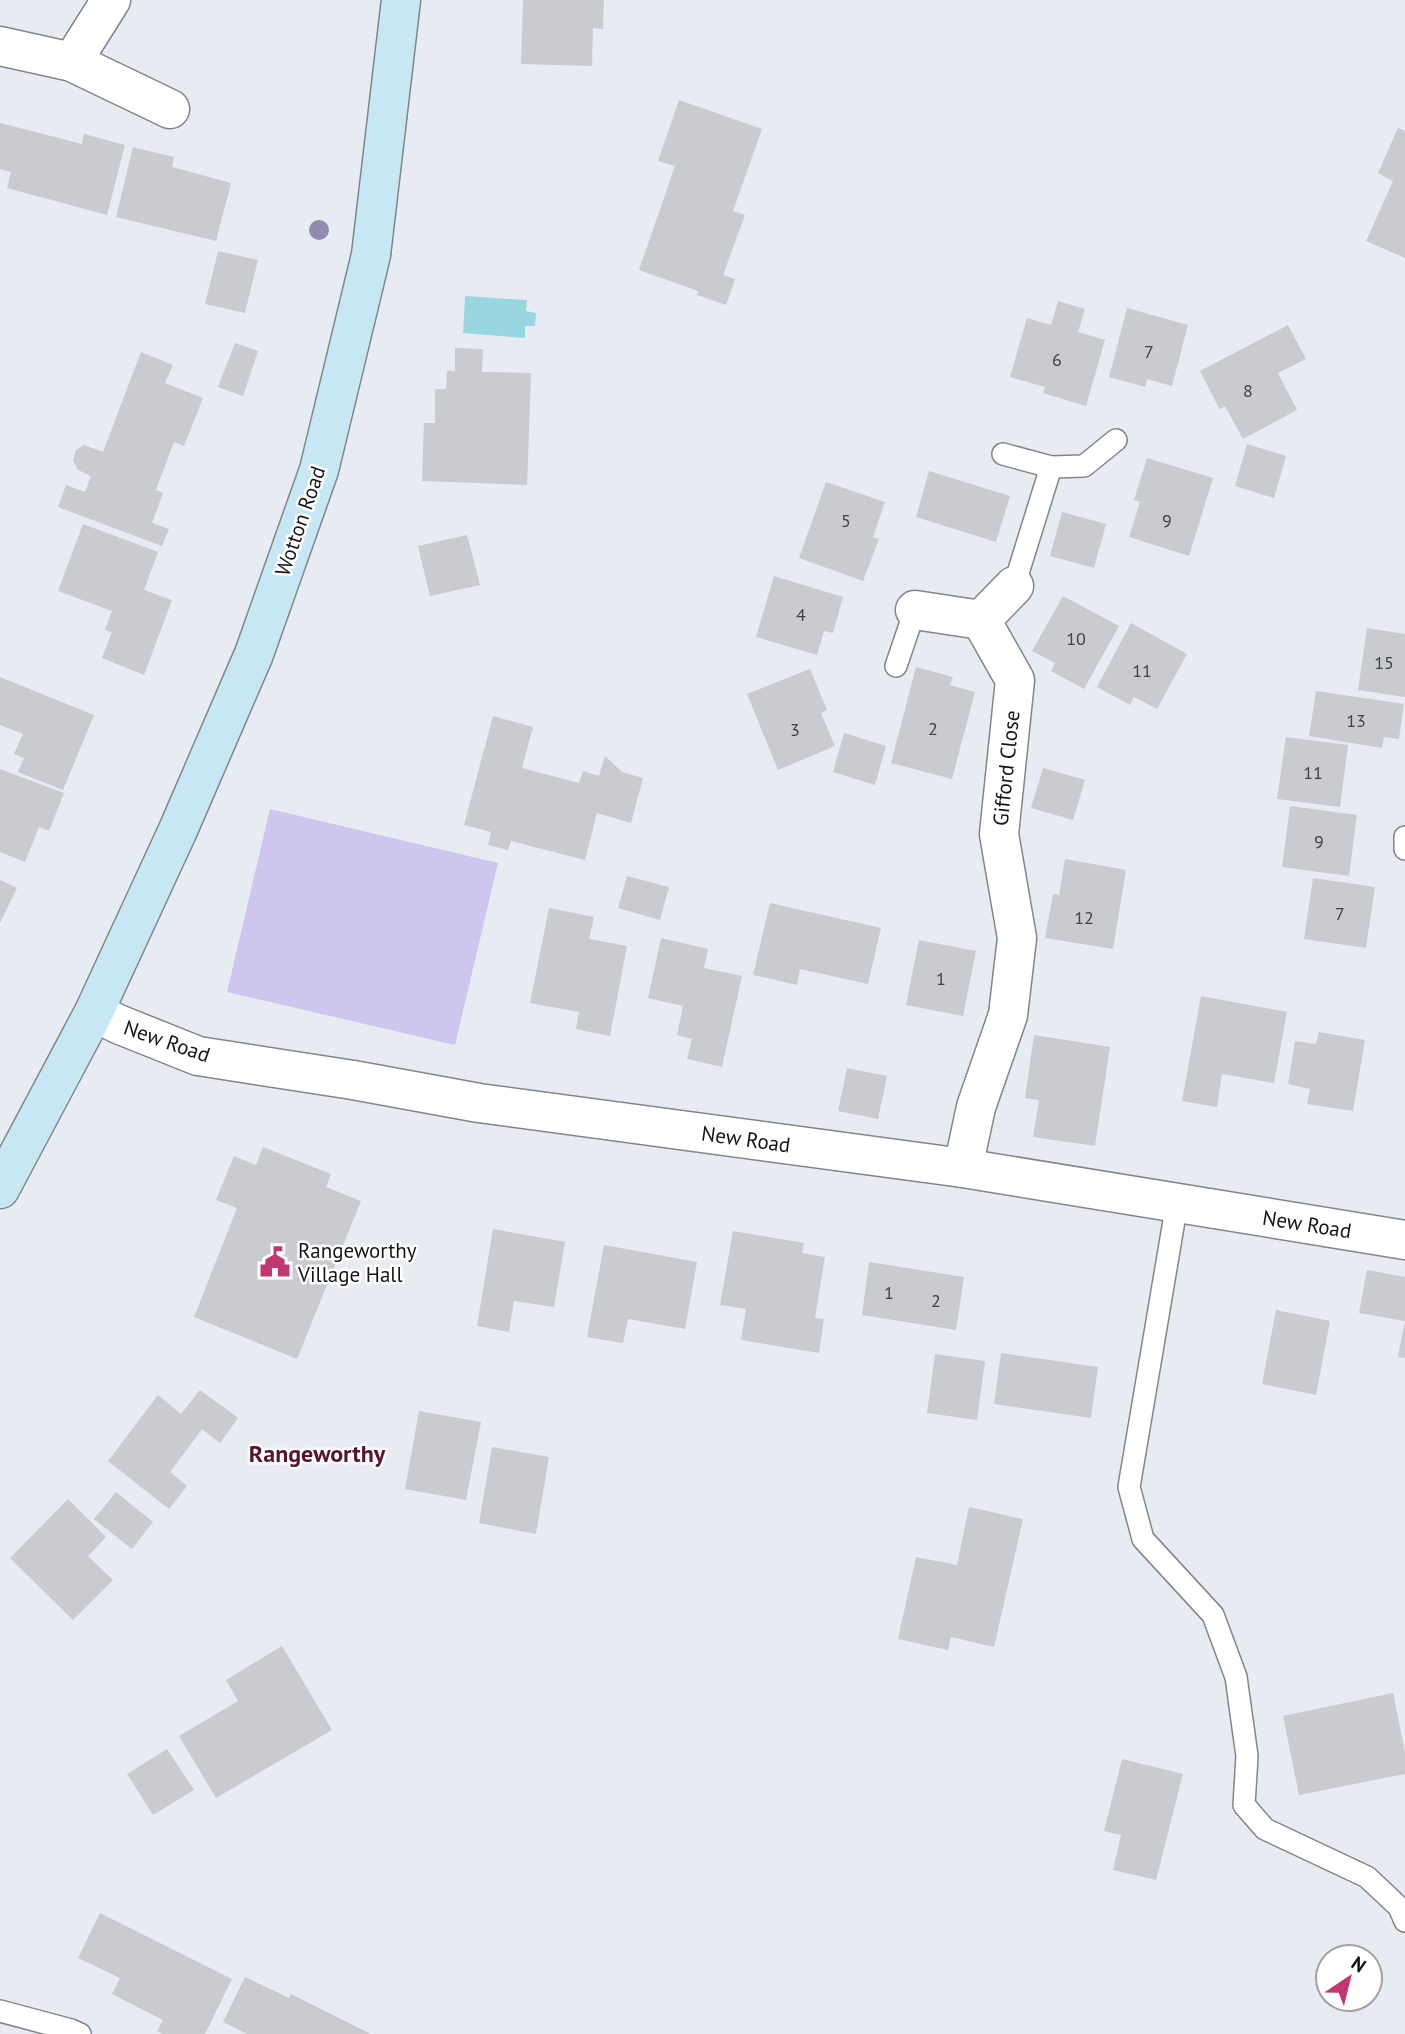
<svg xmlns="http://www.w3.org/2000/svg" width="1405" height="2034" font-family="'PT Sans',sans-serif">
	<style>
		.green { fill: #cec6ee }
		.water { fill: #99d7e0 }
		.building { fill: #c9cbd1 }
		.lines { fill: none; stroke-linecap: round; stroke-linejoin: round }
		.lane-casing { stroke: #81868b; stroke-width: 24 }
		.street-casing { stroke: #81868b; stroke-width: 41 }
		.secondary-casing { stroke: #81868b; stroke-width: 41 }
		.lane { stroke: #fff; stroke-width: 21 }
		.street { stroke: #fff; stroke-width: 38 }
		.secondary { stroke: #c8e7f4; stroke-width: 38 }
		.tree { fill: #918bad }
		.labels { text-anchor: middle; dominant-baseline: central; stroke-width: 5; stroke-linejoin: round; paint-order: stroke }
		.number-label { font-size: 18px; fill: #404246 }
		.street-label { font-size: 21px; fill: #131517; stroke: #fff }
		.poi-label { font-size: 21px; fill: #131517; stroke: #fff; text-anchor: start }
		.quarter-label { font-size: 24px; font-weight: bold; fill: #55132d; stroke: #fff }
	</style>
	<rect width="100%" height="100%" fill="#e6ecf2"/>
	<polygon class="green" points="270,809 498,863 455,1045 227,992"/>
	<polygon class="water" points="465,296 527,300 526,311 536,313 535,326 525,326 525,338 463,333"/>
	<g class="building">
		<polygon points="523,0 604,0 603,29 593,28 592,66 521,64"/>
		<polygon points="679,100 762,129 733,211 745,215 723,275 735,279 726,305 697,295 698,291 639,270 675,166 658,161"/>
		<polygon points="0,123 82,144 84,134 125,145 107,215 7,188 11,172 0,169"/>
		<polygon points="1398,128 1405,131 1405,258 1366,241 1393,181 1378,173"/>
		<polygon points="133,147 174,157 172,167 231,183 216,241 116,217"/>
		<polygon points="218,251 258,260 245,313 205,304"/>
		<polygon points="1058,301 1085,309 1078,332 1105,340 1086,406 1043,393 1045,387 1010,377 1027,318 1051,325"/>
		<polygon points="1127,308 1188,325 1172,386 1147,379 1145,387 1109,377"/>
		<polygon points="1288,325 1306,359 1278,373 1297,410 1243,439 1225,406 1220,410 1200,371"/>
		<polygon points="235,343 258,351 243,396 218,387"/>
		<polygon points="455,348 483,349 482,372 531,373 527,485 422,481 424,423 435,423 435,389 446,389 447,371 455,371"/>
		<polygon points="141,352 173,365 165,383 203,398 184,446 174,442 156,490 163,493 152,523 169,529 162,546 58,507 66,485 85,492 91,476 78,470 73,461 76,450 84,445 103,452"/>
		<polygon points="1247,444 1286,456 1274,498 1235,486"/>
		<polygon points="1147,458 1213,478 1189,556 1129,537 1140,502 1134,500"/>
		<polygon points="929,471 1010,496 996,542 916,517"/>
		<polygon points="826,482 885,502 873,537 879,539 863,581 799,558"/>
		<polygon points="1062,512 1106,524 1094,568 1050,556"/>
		<polygon points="83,524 158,552 144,590 172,600 144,675 102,658 112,632 105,630 112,611 58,591"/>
		<polygon points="467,535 480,585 430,596 418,546"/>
		<polygon points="774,576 843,597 833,633 824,631 817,655 756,637"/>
		<polygon points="1063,596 1119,626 1084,689 1051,671 1055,663 1032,651"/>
		<polygon points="1131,623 1187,654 1157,709 1134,697 1130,705 1097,687"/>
		<polygon points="1367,628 1405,634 1405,697 1358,690"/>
		<polygon points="916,667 953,677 950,685 975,692 952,779 891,763"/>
		<polygon points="810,669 827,710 821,713 835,746 778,770 747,694"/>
		<polygon points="0,677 94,715 63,790 18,772 24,758 14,754 23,734 0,725"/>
		<polygon points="1316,691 1404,704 1399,739 1384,737 1382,748 1309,736"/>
		<polygon points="493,716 533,727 522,768 579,783 583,771 599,776 605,756 622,772 643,778 631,823 597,813 585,860 511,841 508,850 488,845 491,832 464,825"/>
		<polygon points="844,733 886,746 875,785 833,772"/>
		<polygon points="1286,737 1348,745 1340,807 1277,799"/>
		<polygon points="1043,768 1085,780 1073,820 1031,808"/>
		<polygon points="0,769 64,793 49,831 39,827 25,862 0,852"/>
		<polygon points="1290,806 1357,815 1349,876 1282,867"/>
		<polygon points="1065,859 1126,870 1113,949 1045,938 1053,894 1059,895"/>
		<polygon points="627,876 669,887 660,920 618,908"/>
		<polygon points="1313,878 1375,887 1366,948 1304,939"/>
		<polygon points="0,880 17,888 0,923"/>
		<polygon points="770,903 881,928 868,984 800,969 797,985 753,975"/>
		<polygon points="549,908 594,917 589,939 627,946 610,1036 576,1029 579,1012 530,1003"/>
		<polygon points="661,938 708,949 704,968 742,976 722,1067 687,1059 692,1039 677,1035 683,1006 648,998"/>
		<polygon points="919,940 976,951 963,1016 906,1005"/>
		<polygon points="1201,996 1287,1012 1274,1083 1222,1074 1217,1107 1182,1101"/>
		<polygon points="1319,1032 1365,1040 1353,1111 1307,1104 1310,1089 1288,1084 1295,1041 1316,1044"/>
		<polygon points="1034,1035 1110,1047 1095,1146 1033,1137 1039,1100 1025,1098"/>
		<polygon points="847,1068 887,1076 878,1119 838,1111"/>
		<polygon points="263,1147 331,1174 326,1187 361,1201 297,1359 194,1317 237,1208 216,1200 234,1156 256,1165"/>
		<polygon points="493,1229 565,1242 554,1307 514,1301 509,1332 477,1326"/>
		<polygon points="733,1231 804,1243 802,1253 825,1257 815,1318 824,1319 819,1353 741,1340 746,1309 720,1305"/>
		<polygon points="604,1245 697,1262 685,1329 628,1319 623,1343 587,1337"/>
		<polygon points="869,1262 964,1277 956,1330 862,1315"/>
		<polygon points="1367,1270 1405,1277 1405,1321 1359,1313"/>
		<polygon points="1276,1310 1330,1321 1316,1395 1262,1384"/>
		<polygon points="1404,1324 1405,1325 1405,1358 1398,1357"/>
		<polygon points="1001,1353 1098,1367 1091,1418 994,1404"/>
		<polygon points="935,1354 985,1361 977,1420 927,1413"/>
		<polygon points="200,1390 238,1418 220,1443 202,1429 170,1472 187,1486 169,1509 108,1461 158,1395 181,1414"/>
		<polygon points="419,1411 481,1422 466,1500 405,1489"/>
		<polygon points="492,1447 549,1457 536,1534 479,1523"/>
		<polygon points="116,1492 153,1522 132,1549 94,1519"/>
		<polygon points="68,1499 106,1537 88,1556 113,1580 73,1620 10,1558"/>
		<polygon points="969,1507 1023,1519 994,1647 951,1637 948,1650 898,1639 916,1557 957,1565"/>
		<polygon points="282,1646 332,1730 216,1798 179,1736 238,1701 226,1680"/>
		<polygon points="1393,1693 1405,1752 1405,1774 1299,1795 1283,1716"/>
		<polygon points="167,1749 194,1790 153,1815 127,1774"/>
		<polygon points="1122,1759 1183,1774 1156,1880 1113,1870 1121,1835 1104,1831"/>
		<polygon points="100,1913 232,1979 205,2034 163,2034 157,2031 163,2020 112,1994 120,1978 78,1958"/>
		<polygon points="245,1977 289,1998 291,1994 371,2034 247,2034 223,2022"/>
	</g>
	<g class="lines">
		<g class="lane-casing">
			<g id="lane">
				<polyline points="1003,454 1051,467 1084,466 1116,440"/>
				<polyline points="1014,586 1051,467"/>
				<polyline points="896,666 915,610"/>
				<polyline points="1405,837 1405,849"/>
				<polyline points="1177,1203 1129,1487 1143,1539 1213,1615 1236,1677 1247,1756 1244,1805 1265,1829 1367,1877 1399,1907 1405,1921"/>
				<polyline points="0,2011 71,2030 80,2034"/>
			</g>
		</g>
		<g class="street-casing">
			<g id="street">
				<polyline points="0,46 72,62 170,109"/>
				<polyline points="72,62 111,0"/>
				<polyline points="915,610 981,620 1014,586"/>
				<polyline points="94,1012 118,1024 198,1056 353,1080 479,1103 963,1168 1405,1240"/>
				<polyline points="963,1168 976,1107 1008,1015 1017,938 999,834 1015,680 981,620"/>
			</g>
		</g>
		<g class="secondary-casing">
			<polyline id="secondary" points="0,1189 94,1012 178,830 254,654 319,470 371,255 401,0"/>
		</g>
		<use href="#lane" class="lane"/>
		<use href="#street" class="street"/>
		<use href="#secondary" class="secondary"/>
	</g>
	<circle class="tree" cx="319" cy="230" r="10"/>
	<defs>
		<g id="civic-bare" transform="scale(2.415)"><path d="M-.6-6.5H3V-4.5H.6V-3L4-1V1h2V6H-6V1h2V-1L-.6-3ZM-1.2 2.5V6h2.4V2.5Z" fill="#c2376f" stroke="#fff" stroke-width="2.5" paint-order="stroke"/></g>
	</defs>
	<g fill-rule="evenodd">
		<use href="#civic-bare" x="275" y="1262"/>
	</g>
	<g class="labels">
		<g class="number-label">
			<text x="1149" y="351">7</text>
			<text x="1057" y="359">6</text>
			<text x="1248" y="390">8</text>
			<text x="846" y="520">5</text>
			<text x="1167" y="520">9</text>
			<text x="801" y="614">4</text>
			<text x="1076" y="638">10</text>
			<text x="1384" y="662">15</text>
			<text x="1142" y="670">11</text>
			<text x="1356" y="720">13</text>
			<text x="933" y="728">2</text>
			<text x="795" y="729">3</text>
			<text x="1313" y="772">11</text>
			<text x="1319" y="841">9</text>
			<text x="1340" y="913">7</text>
			<text x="1084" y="917">12</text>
			<text x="941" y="978">1</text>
			<text x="889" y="1292">1</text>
			<text x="936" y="1300">2</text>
		</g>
		<g class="street-label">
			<text transform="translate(300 521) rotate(-71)">Wotton Road</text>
			<text transform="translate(1006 768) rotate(-84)">Gifford Close</text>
			<text transform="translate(167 1041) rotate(19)">New Road</text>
			<text transform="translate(746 1139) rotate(8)">New Road</text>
			<text transform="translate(1307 1224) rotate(9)">New Road</text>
		</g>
		<g class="poi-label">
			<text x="298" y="1250">Rangeworthy<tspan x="298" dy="24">Village Hall</tspan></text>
		</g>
		<g class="quarter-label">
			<text x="317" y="1453">Rangeworthy</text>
		</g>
	</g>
	<g transform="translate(1349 1978) rotate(35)"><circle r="33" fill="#ffffff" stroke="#a1a1a2" stroke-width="2"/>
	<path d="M0-5L12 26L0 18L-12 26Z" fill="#c2376f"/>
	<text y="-10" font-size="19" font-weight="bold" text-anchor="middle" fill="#131517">N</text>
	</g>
</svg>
